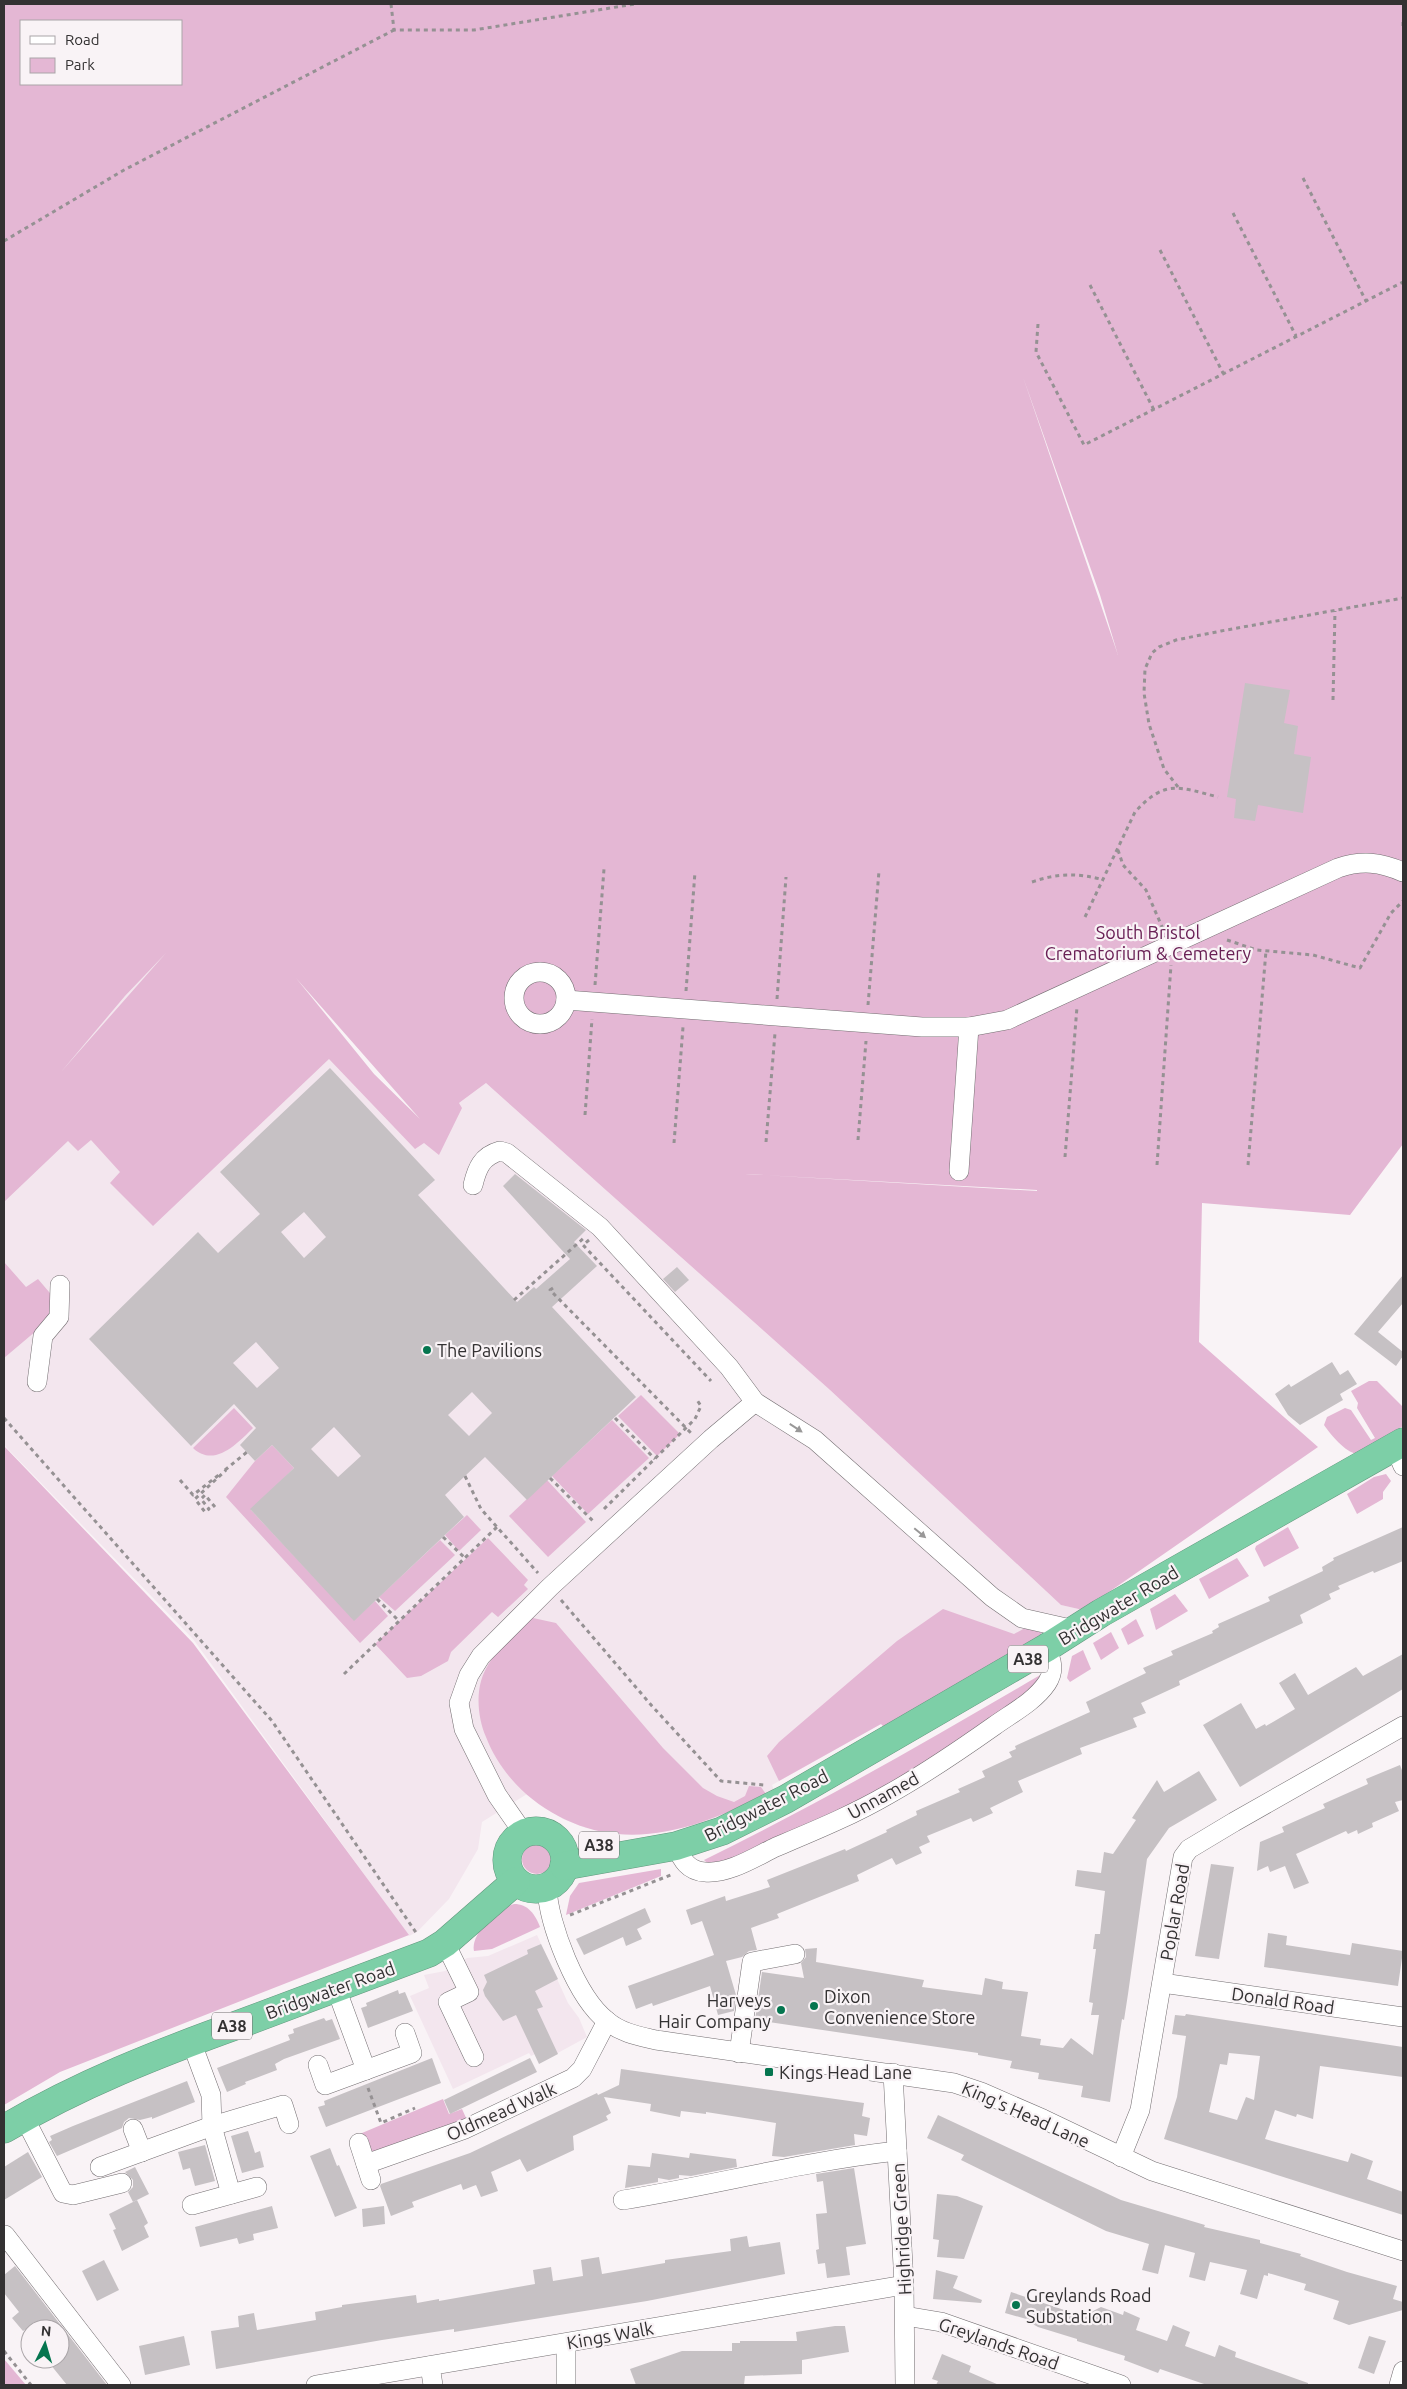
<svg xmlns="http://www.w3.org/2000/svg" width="1407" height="2389" font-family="Ubuntu,sans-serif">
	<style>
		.built { fill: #f3e6ee }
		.green { fill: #e4b7d4; fill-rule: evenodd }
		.building { fill: #c6c1c4; fill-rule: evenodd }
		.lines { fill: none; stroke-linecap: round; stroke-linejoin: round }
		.minor-casing { stroke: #736e71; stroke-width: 20 }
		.highway-casing { stroke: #63987e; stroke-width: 29 }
		.path { stroke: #959193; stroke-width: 3; stroke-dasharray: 4 4; stroke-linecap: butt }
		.minor { stroke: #fff; stroke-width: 19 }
		.highway { stroke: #7dcfa7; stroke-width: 28 }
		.oneway { fill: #999898 }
		.poi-dot { fill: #05754f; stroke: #f9f3f6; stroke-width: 2 }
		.labels { text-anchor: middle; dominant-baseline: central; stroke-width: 4.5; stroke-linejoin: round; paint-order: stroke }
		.shield { fill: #f9f3f6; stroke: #6e6b6d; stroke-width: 1 }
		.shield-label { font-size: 16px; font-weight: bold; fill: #333132 }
		.park-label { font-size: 18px; fill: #692055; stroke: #f9f3f6 }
		.poi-label { font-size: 18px; fill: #333132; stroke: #f9f3f6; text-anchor: start }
		.street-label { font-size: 18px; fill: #333132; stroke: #f9f3f6 }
	</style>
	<rect width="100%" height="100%" fill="#f9f3f6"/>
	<g class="built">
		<polygon points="187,930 282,962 374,1074 427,1127 486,1083 830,1390 1061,1605 1083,1610 884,1727 881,1724 772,1785 774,1790 705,1822 668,1831 640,1834 616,1834 586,1828 563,1819 527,1794 482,1822 478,1849 449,1899 417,1932 409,1936 193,1639 4,1445 4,1131 28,1110 125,996"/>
		<polygon points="537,1935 568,2003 579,2018 587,2037 545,2060 541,2051 531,2056 529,2053 453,2089 410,1996 429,1988 424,1975 445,1971 467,1958 488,1956"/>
	</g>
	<g class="green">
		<path d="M4 4H1403V1144L1350 1215 1202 1203 1199 1342 1318 1447 1083 1610 1061 1605 830 1390 486 1083 459 1103 462 1108 439 1155 424 1143 415 1149 329 1059 153 1226 110 1183 120 1172 91 1140 78 1151 68 1141 4 1202ZM21 21H181V84H21ZM1023 377 1100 595 1118 655ZM166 953 61 1072 125 996ZM296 978 420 1119 374 1074ZM745 1174 1037 1190V1191Z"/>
		<polygon points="4,1262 26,1287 38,1279 55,1299 49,1320 4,1358"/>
		<path d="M1369 1381H1377L1403 1407V1426L1357 1454C1345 1452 1331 1435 1324 1425L1327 1417 1345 1408 1351 1410 1371 1440 1375 1438 1357 1408 1358 1403 1351 1391Z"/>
		<polygon points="641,1395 680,1434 657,1456 618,1416"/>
		<path d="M234 1408 253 1428C237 1444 214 1468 193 1448Z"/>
		<polygon points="612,1420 649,1458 588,1514 552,1476"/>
		<polygon points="272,1445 294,1468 251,1510 354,1620 375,1601 388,1616 360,1643 226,1497 255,1461"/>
		<polygon points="4,1446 193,1643 409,1935 60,2072 4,2105"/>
		<polygon points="1386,1474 1391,1481 1383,1492 1383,1499 1357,1514 1347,1494 1374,1477"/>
		<polygon points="547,1480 586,1522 548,1557 509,1516"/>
		<polygon points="467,1515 481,1530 459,1551 445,1535"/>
		<polygon points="1288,1527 1299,1548 1264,1567 1255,1549 1256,1546"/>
		<polygon points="488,1538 528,1580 524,1585 528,1589 498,1617 492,1612 451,1652 448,1661 421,1676 407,1678 375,1644"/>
		<polygon points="440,1540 455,1555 395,1611 379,1597"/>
		<polygon points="1237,1558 1249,1576 1209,1599 1199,1579"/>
		<polygon points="1175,1594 1188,1611 1156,1630 1150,1609"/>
		<polygon points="943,1609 1014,1634 1025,1628 1040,1632 1042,1635 884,1727 881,1724 779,1781 767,1756 779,1742 897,1641"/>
		<path d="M533 1618 556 1623 663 1748 703 1788 717 1796 734 1802 745 1796 749 1786 761 1787 766 1794C721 1817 669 1839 617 1834 560 1828 507 1791 486 1737 479 1721 476 1699 481 1681 488 1657 513 1632 533 1618Z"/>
		<polygon points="1136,1619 1144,1636 1128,1645 1121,1629"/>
		<polygon points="1111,1632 1119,1648 1101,1660 1093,1643"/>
		<polygon points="1083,1650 1091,1669 1070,1682 1067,1678 1072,1656"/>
		<path d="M1042 1674 1041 1683 885 1792 729 1862 708 1864 704 1860C820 1803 931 1739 1042 1674Z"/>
		<circle cx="537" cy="1859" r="15"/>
		<polygon points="661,1869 661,1876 566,1915 570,1896 579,1883"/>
		<path d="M514 1904C528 1904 535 1914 540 1927L492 1949 474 1951C470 1934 498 1908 514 1904Z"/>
		<polygon points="443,2099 449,2114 462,2109 467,2120 374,2152 367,2148 362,2133"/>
		<polygon points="4,2359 26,2385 4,2385"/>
	</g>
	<g class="building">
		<polygon points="1245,683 1290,690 1284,723 1298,726 1294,754 1311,757 1303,813 1258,805 1255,821 1234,818 1236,799 1227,797"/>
		<path d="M330 1068 435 1180 418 1195 517 1302 534 1287 536 1289 570 1259 503 1186 515 1174 586 1230 574 1242 597 1266 552 1307 636 1397 527 1500 485 1457 445 1495 464 1517 354 1621 250 1509 294 1468 272 1445 255 1461 240 1445 256 1428 234 1404 191 1446 89 1339 198 1232 218 1253 260 1214 220 1172ZM304 1212 326 1237 304 1258 281 1232ZM256 1342 279 1368 257 1388 233 1363ZM472 1392 492 1413 469 1436 448 1415ZM334 1427 361 1456 338 1477 311 1449Z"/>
		<polygon points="677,1267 689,1280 675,1292 663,1279"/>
		<polygon points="1403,1275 1403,1303 1378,1332 1403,1352 1403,1356 1396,1366 1354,1334"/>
		<polygon points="1332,1362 1340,1375 1348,1370 1357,1384 1340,1394 1343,1400 1300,1425 1288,1415 1275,1394 1289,1384 1291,1387"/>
		<polygon points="1403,1527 1403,1561 1374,1573 1373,1571 1338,1586 1340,1589 1329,1594 1331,1599 1300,1615 1303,1623 1179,1681 1180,1685 1141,1703 1146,1713 1133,1718 1137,1727 1080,1748 1082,1754 1018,1781 1023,1792 990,1808 993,1813 973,1822 971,1818 927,1836 930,1842 919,1847 922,1853 896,1865 892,1858 857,1875 859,1881 854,1883 777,1914 779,1918 751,1928 757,1950 749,1951 742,1957 726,1961 736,1995 734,2011 718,2015 710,1986 653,2006 652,2003 636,2009 628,1986 714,1955 702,1921 691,1925 686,1910 725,1896 726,1901 770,1887 767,1880 845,1849 846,1851 887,1832 886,1830 917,1815 916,1811 960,1792 958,1789 985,1777 982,1771 1012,1757 1009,1752 1016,1749 1015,1746 1090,1712 1086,1702 1146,1673 1143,1668 1173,1655 1171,1651 1213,1633 1212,1631 1219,1627 1218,1624 1270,1601 1268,1597 1323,1571 1322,1567 1334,1560 1333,1558"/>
		<polygon points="1403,1654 1403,1689 1240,1787 1203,1725 1241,1703 1256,1729 1265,1724 1266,1726 1295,1709 1279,1683 1295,1673 1308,1695 1356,1667 1363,1676"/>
		<polygon points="1400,1765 1403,1773 1403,1800 1395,1802 1399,1811 1372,1823 1373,1827 1358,1834 1357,1830 1348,1834 1346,1831 1296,1854 1309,1883 1294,1889 1285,1866 1270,1872 1268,1866 1257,1871 1260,1842 1284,1832 1282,1827 1325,1808 1323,1804 1368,1784 1366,1779"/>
		<polygon points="1199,1771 1217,1800 1169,1828 1147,1859 1128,1994 1124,2020 1122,2019 1120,2032 1110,2102 1081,2097 1083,2086 1038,2079 1039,2073 1010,2068 1012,2061 978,2055 978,2053 755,2020 762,1972 804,1978 801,1963 806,1957 805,1949 817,1948 816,1962 924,1980 922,1987 982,1995 985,1978 1003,1982 1002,1989 1028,1992 1021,2036 1041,2039 1040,2045 1063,2048 1071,2038 1093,2055 1099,2015 1091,2015 1093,2003 1089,2002 1096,1949 1093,1949 1095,1934 1100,1934 1105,1891 1075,1886 1077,1870 1101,1873 1104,1852 1113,1854 1136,1820 1132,1818 1157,1780 1164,1792"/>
		<polygon points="1211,1864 1234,1867 1219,1959 1195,1956"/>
		<polygon points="645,1908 651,1922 637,1929 642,1939 626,1946 623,1937 584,1955 576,1939"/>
		<polygon points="1268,1933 1287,1936 1286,1945 1350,1955 1352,1943 1403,1951 1398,1986 1264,1967"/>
		<polygon points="541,1944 558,1979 535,1991 543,2007 537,2009 558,2054 539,2064 516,2015 503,2021 485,1996 483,1990 487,1982 484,1975 528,1954 527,1950"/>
		<polygon points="398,1990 399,1994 405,1992 413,2011 368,2028 361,2008 367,2006 366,2003"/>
		<path d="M1186 2014 1403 2047V2077L1320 2066 1313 2119 1297 2114 1296 2117 1275 2110 1265 2139 1348 2162 1351 2153 1373 2161 1367 2179 1403 2192V2215L1164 2139 1177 2097 1186 2036 1172 2034 1175 2015 1185 2016ZM1229 2053 1260 2056 1254 2100 1246 2097 1237 2120 1209 2112 1220 2064 1227 2065Z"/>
		<polygon points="324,2018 326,2021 332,2019 340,2039 284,2059 275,2064 277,2070 245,2082 246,2084 227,2092 217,2068 290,2040 288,2035 294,2033 293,2029"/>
		<polygon points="432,2058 441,2083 326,2127 318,2107 325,2105 324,2101"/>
		<polygon points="530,2058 537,2072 450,2114 444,2100"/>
		<polygon points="621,2069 864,2103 862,2116 870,2118 867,2136 854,2134 855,2145 784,2157 772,2156 776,2123 706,2112 706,2114 681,2111 680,2117 650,2111 651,2104 604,2097 611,2113 606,2116 608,2120 573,2136 574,2150 527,2172 520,2159 491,2172 498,2191 481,2197 476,2185 463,2190 461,2184 412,2202 414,2207 391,2216 380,2186 381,2184 470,2153 597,2093 598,2095 619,2085"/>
		<polygon points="187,2081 195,2102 152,2119 152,2117 140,2120 129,2118 124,2122 122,2128 57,2156 49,2142 52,2140 50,2136 73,2126"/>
		<polygon points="938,2115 1121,2200 1205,2225 1204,2227 1260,2240 1260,2243 1301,2254 1300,2256 1347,2272 1397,2286 1393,2299 1403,2302 1403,2310 1349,2325 1333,2319 1339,2301 1304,2290 1306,2284 1268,2273 1268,2276 1264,2275 1257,2299 1240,2294 1247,2270 1210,2262 1205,2281 1189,2277 1195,2253 1165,2245 1158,2274 1142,2270 1149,2244 1106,2231 961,2160 964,2155 927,2138"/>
		<polygon points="248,2131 255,2153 260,2151 264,2167 242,2173 231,2136"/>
		<polygon points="205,2145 215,2181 195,2186 190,2168 183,2170 178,2152"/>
		<polygon points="330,2148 337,2166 339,2165 357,2208 335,2217 310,2156"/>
		<polygon points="28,2152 42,2177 4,2200 4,2167"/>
		<polygon points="652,2153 689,2158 690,2153 736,2159 737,2167 691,2176 679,2175 679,2178 669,2180 658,2178 658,2182 625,2188 628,2165 650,2167"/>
		<polygon points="135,2167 149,2194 133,2202 128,2192 133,2187 133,2180 125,2172"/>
		<polygon points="854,2168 866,2244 846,2247 850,2275 827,2278 825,2263 818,2264 816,2250 819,2249 816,2214 827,2213 823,2181 817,2182 816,2174"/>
		<polygon points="937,2194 957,2196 983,2206 964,2259 937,2257 939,2240 933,2239"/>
		<polygon points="137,2200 148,2223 144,2226 149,2237 122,2251 113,2230 116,2229 109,2214"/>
		<polygon points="272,2206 278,2228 253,2234 254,2240 239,2244 237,2238 200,2247 195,2227"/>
		<polygon points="384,2206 385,2224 363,2227 362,2209"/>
		<polygon points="747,2236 749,2247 780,2242 785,2274 647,2301 454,2332 454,2329 382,2340 216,2369 211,2331 239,2327 238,2316 254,2313 257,2330 316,2320 315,2312 342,2307 342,2305 416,2295 417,2303 439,2299 439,2301 535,2284 533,2270 551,2267 553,2281 583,2276 581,2260 599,2257 602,2274 665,2263 665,2260 731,2251 730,2239"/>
		<polygon points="104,2260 119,2290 97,2301 82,2271"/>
		<polygon points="15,2266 107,2385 67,2385 46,2359 60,2359 60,2329 26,2329 23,2331 12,2318 19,2312 4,2293 4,2275"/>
		<polygon points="936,2270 958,2276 953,2288 982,2300 981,2303 933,2299"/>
		<polygon points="1011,2292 1085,2317 1087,2314 1101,2307 1123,2315 1124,2311 1140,2318 1136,2330 1167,2341 1173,2325 1190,2332 1185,2346 1215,2357 1219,2345 1236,2352 1235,2357 1308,2383 1308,2385 1207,2385 1160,2369 1158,2373 1124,2360 1125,2356 1077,2341 1077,2339 1038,2327 1029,2322 1030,2320 1005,2313"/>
		<polygon points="835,2326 845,2326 849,2352 802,2360 802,2374 745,2376 744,2385 636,2385 630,2369 682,2351 732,2351 732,2343 740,2343 740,2341 797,2341 796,2332"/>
		<polygon points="184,2336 190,2365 145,2375 139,2346"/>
		<polygon points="1369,2336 1386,2341 1374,2374 1358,2368"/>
		<polygon points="942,2354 971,2366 969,2372 999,2385 936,2385 938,2381 932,2379"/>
	</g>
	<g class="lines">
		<g class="minor-casing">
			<g id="minor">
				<circle cx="540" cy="998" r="26"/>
				<path d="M566 1000 922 1027H969L1007 1020 1338 868C1362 860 1380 862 1403 872"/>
				<polyline points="959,1171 969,1027"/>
				<path d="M473 1185C477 1168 482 1156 500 1151L507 1153 600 1227 729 1367 755 1402 711 1439 550 1587 481 1656 469 1675 459 1703 464 1729 497 1795 524 1834"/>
				<polyline points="37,1382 43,1336 59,1317 60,1285"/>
				<polyline points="755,1402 815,1440 992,1597 1022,1618 1075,1630"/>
				<polyline points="1395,1447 1403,1466"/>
				<path d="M676 1846C682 1860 688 1871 705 1872 729 1874 755 1857 776 1847 814 1831 853 1815 889 1794 925 1774 960 1750 994 1726 1012 1713 1034 1702 1047 1683 1055 1671 1052 1660 1046 1648"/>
				<path d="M547 1887C548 1924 577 1998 607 2021 621 2033 639 2036 656 2040L954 2083 981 2092 1043 2119 1152 2171 1403 2251"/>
				<polyline points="445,1943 469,1992 448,2002 474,2057"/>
				<polyline points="1162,1983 1403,2017"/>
				<polyline points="336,1988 366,2070"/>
				<polyline points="191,2041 211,2095 212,2126 231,2194"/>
				<polyline points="739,2053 752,1962 795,1954"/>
				<polyline points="318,2065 325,2085 412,2053 405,2033"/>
				<polyline points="893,2073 904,2285 905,2385"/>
				<polyline points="24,2117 63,2193 73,2195 122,2183"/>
				<polyline points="133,2129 142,2152"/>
				<polyline points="359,2143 371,2180"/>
				<polyline points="1121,2157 1140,2110 1183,1857 1189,1849 1234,1822 1403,1726"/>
				<polyline points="366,2164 465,2129 573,2078 582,2069 607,2021"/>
				<polyline points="100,2167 212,2126 283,2105 289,2124"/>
				<path d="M623 2200C715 2185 805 2161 897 2151"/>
				<polyline points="192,2205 257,2187"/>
				<polyline points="5,2235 121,2385"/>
				<polyline points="905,2316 941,2322 1121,2385"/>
				<polyline points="430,2366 433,2385"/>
				<polyline points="316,2385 904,2285"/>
				<polyline points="566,2385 566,2343"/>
				<polyline points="1399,2385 1403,2371"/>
			</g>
		</g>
		<g class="highway-casing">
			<g id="highway">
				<circle cx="536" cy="1860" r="29"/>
				<polyline points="564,1866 676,1846 722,1831 786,1799 1046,1648 1101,1613 1403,1442"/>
				<path d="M4 2129C78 2085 159 2053 240 2024 303 2000 366 1977 429 1953L445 1943 516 1881"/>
			</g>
		</g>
		<g class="path">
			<polyline points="391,4 394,30 474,30 635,4"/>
			<polyline points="1403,22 1403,27"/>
			<polyline points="1303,178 1366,301"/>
			<polyline points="1233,213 1296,336"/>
			<polyline points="4,241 124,170 394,30"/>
			<polyline points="1160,250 1223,373"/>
			<polyline points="1090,285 1154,410"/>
			<polyline points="1038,324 1036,352 1084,445 1403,282"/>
			<polyline points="1333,700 1335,611"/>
			<polyline points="1178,787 1164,769 1149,724 1144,693 1145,669 1152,653 1159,647 1176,640 1221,631 1403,598"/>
			<polyline points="1118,850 1123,865 1146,890 1163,929"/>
			<path d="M1032 882C1058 873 1078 873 1104 880"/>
			<path d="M1085 917 1135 812C1165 779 1179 787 1218 797"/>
			<polyline points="1227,940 1257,950 1313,955 1360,968 1391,913 1403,901"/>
			<polyline points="595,985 604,869"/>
			<polyline points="686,991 695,872"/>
			<polyline points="777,999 786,877"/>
			<polyline points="868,1005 879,871"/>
			<polyline points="585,1115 592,1019"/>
			<polyline points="858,1140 866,1041"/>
			<polyline points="766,1142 775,1033"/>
			<polyline points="674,1143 683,1027"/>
			<polyline points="1065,1157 1077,1007"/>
			<polyline points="1157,1165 1171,965"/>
			<polyline points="1248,1165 1266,951"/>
			<polyline points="589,1240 583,1245 711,1381"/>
			<polyline points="553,1288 550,1290 692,1434"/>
			<polyline points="514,1300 585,1237"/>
			<polyline points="4,1418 272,1721 417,1934"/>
			<polyline points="615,1418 655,1459"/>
			<polyline points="225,1470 247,1452"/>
			<polyline points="465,1476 481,1509 538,1573"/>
			<polyline points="550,1478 593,1521"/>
			<polyline points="180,1480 193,1495 220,1474"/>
			<polyline points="215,1507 205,1495 201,1499 209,1509 205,1512 195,1499 226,1470"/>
			<polyline points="604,1509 695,1419 701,1406 697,1400"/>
			<polyline points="443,1537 465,1558"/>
			<polyline points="377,1599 399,1621"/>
			<polyline points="561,1600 652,1706 721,1781 764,1785"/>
			<polyline points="344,1674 497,1527"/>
			<polyline points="570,1915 673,1874"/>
			<polyline points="368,2088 381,2123 415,2108"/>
			<polyline points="4,2351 31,2385"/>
		</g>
		<use href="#minor" class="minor"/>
		<use href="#highway" class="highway"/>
	</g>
	<defs><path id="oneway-solid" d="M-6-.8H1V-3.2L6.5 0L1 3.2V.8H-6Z" transform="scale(1.25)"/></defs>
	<g class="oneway">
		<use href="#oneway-solid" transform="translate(796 1428) rotate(33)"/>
		<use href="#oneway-solid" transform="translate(920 1533) rotate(40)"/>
	</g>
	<g class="poi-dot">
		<circle cx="427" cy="1350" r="5"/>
		<circle cx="814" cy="2006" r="5"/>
		<circle cx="781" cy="2010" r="5"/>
		<rect x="764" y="2067" width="10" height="10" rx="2.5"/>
		<circle cx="1016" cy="2305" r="5"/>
	</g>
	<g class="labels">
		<g class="shield">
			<rect x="1008" y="1645.5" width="40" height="27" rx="4"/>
			<rect x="579" y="1831.5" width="40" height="27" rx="4"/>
			<rect x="212" y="2012.5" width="40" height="27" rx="4"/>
		</g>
		<g class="shield-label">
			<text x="1028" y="1659">A38</text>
			<text x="599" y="1845">A38</text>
			<text x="232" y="2026">A38</text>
		</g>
		<g class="park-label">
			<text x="1148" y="932">South Bristol<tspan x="1148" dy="21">Crematorium &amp; Cemetery</tspan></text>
		</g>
		<g class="poi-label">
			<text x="437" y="1350">The Pavilions</text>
			<text x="824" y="1996">Dixon<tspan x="824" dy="21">Convenience Store</tspan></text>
			<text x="771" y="2000" text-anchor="end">Harveys<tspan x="771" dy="21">Hair Company</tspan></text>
			<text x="779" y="2072">Kings Head Lane</text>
			<text x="1026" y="2295">Greylands Road<tspan x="1026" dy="21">Substation</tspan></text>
		</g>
		<g class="street-label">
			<text transform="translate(1118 1605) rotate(-31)">Bridgwater Road</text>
			<text transform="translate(883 1795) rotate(-29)">Unnamed</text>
			<text transform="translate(766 1805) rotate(-27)">Bridgwater Road</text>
			<text transform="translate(1174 1912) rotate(-80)">Poplar Road</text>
			<text transform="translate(330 1990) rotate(-20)">Bridgwater Road</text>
			<text transform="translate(1283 2000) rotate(8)">Donald Road</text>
			<text transform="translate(501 2111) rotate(-24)">Oldmead Walk</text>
			<text transform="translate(1026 2114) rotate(24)">King's Head Lane</text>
			<text transform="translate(901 2229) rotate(-93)">Highridge Green</text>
			<text transform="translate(610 2335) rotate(-10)">Kings Walk</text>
			<text transform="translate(999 2343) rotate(19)">Greylands Road</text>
		</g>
	</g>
	<rect width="1407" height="2389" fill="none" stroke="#333132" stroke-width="10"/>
	<rect x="20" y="20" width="162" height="65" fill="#f9f3f6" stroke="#aaa5a8"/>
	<rect x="30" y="36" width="25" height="8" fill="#ffffff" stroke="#aaa5a8"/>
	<text x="65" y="45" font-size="15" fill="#333132">Road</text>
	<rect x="30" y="58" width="25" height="15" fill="#e4b7d4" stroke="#aaa5a8"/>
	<text x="65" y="70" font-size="15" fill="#333132">Park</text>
	<g transform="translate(45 2344) rotate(5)"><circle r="24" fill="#f9f3f6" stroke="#aaa5a8"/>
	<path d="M0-4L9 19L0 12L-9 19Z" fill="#05754f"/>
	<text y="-8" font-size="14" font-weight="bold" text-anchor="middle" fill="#333132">N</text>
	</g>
</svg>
